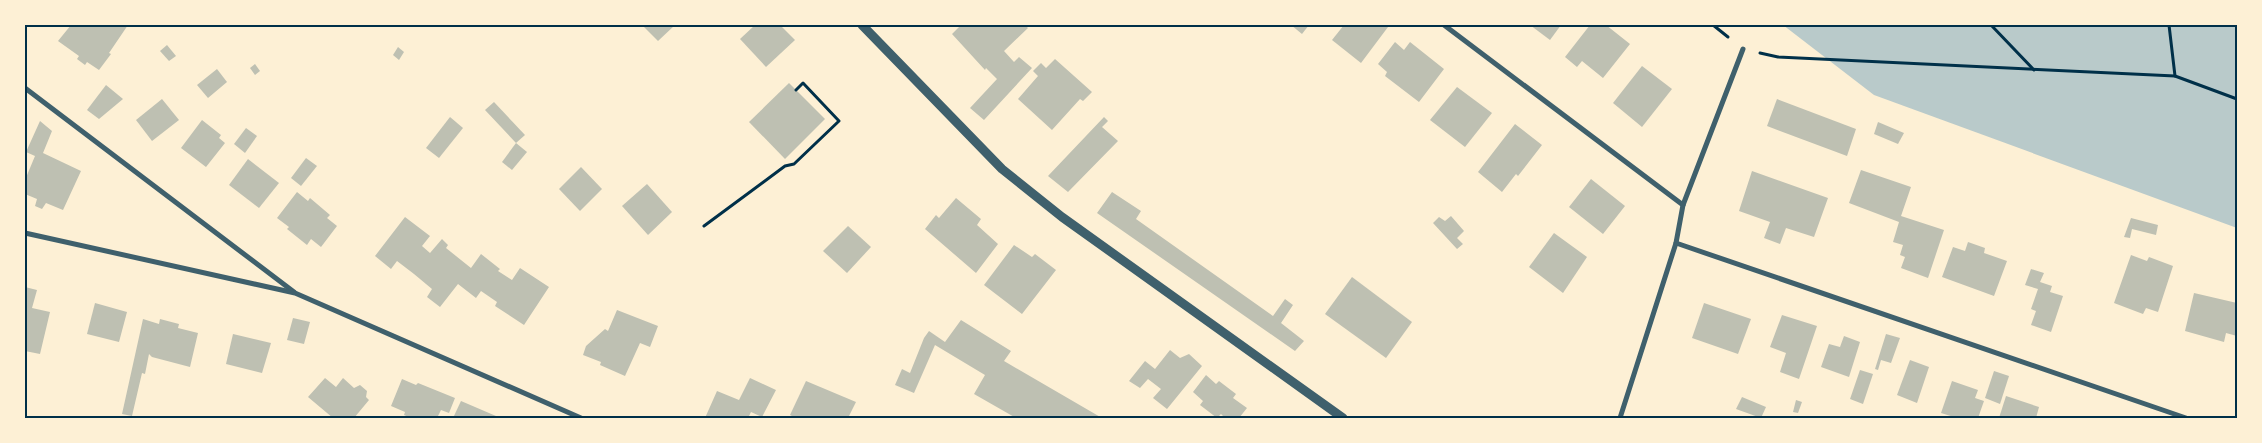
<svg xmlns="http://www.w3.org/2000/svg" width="2262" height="443" font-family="'Golos Text',sans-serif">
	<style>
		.green { fill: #b9caca }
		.building { fill: #bec0b2 }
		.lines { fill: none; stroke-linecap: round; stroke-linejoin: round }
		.path { stroke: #003049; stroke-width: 3 }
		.minor { stroke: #3f606c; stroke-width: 5 }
		.tertiary { stroke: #3f606c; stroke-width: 9 }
		.neatline { fill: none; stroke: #003049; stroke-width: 2 }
	</style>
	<rect width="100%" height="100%" fill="#fdf0d5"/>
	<polygon class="green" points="1783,25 2237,25 2237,228 1874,95"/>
	<g class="building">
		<polygon points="71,25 128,25 109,53 111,54 99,70 87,62 85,65 77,59 79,56 58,41"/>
		<polygon points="642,25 675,25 658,41"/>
		<polygon points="755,25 780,25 795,40 766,67 740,39"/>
		<polygon points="961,25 1025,25 1028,28 1004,51 1014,62 1019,57 1032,68 984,120 970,108 997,79 986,68 985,70 952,34"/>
		<polygon points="1291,25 1309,25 1302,34"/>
		<polygon points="1344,25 1386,25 1388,27 1361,63 1332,40"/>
		<polygon points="1530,25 1561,25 1550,40"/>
		<polygon points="1590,25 1606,25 1630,44 1603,78 1582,61 1577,67 1565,57"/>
		<polygon points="1395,42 1404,50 1410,42 1444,69 1419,102 1385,76 1387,72 1378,64"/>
		<polygon points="167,45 176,56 169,61 160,51"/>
		<polygon points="398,47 404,52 399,60 393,55"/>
		<polygon points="1055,59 1092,92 1083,101 1080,99 1052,130 1018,99 1038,76 1033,71 1041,63 1046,68"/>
		<polygon points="255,64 260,71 255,75 250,68"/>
		<polygon points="1642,66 1672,89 1642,127 1613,103"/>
		<polygon points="217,69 227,82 208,98 197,85"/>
		<polygon points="789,83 825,119 785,159 749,122"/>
		<polygon points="106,85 123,99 99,119 87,110"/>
		<polygon points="1457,87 1492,113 1465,147 1430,120"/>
		<polygon points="162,99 179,120 152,141 136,120"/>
		<polygon points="1777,99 1856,129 1847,156 1767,126"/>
		<polygon points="494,102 525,135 516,143 485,110"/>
		<polygon points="450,117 463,128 439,158 426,148"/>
		<polygon points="1104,117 1108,121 1102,127 1118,141 1068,192 1048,176"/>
		<polygon points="202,120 221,135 219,138 225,143 206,167 181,148"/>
		<polygon points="40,121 52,131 43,153 81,171 63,210 46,203 42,209 35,206 37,199 25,194 25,180 35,156 26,152"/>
		<polygon points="1878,122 1904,133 1898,144 1874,134"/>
		<polygon points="1515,124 1542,145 1518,176 1516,174 1502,192 1478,172"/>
		<polygon points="246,128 257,136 245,153 234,144"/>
		<polygon points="516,143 527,152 512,170 502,162"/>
		<polygon points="306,158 317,166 301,186 291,178"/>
		<polygon points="248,159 279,183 259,208 229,185"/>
		<polygon points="581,167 602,189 580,211 559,189"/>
		<polygon points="1861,170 1911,187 1901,216 1944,230 1928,278 1901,268 1905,257 1900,255 1903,245 1893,242 1899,222 1849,203"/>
		<polygon points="1752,171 1828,198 1814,237 1786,228 1780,244 1764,238 1770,222 1739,211"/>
		<polygon points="1591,179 1625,206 1603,234 1569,207"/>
		<polygon points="647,184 672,212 648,235 622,206"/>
		<polygon points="297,192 308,201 310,198 330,215 327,218 337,226 321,247 311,239 307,245 287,229 289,227 277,218"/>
		<polygon points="1112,192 1141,211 1136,219 1273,316 1285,299 1293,305 1281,323 1304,341 1295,351 1097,213"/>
		<polygon points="956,198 981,219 977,225 998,244 976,273 925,229 936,215 939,218"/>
		<polygon points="1451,216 1464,231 1457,238 1463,244 1457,249 1433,223 1439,217 1445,221"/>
		<polygon points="405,217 430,236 422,246 430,253 442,239 448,245 446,248 471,268 481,254 500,269 498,271 512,280 520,268 549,287 524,325 495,306 497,302 481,291 476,298 458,284 440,307 427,297 432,289 414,274 397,261 391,269 375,256"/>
		<polygon points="2131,218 2158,225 2156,235 2132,229 2130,238 2124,237"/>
		<polygon points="848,226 871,247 847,273 823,251"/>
		<polygon points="1554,233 1587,257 1563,293 1529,267"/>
		<polygon points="1968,242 1985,248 1984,253 2007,261 1994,296 1942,277 1953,247 1965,251"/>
		<polygon points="1014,245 1032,257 1035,254 1056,270 1022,314 984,285"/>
		<polygon points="2131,255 2147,261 2149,257 2173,266 2158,312 2146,308 2143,314 2114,303"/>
		<polygon points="2031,269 2044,273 2040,282 2052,286 2050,292 2063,296 2051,332 2031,325 2036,311 2031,309 2038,289 2025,285"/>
		<polygon points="1352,277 1412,322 1386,358 1325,314"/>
		<polygon points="25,287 37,290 32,308 50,312 40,354 25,351"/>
		<polygon points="2194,293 2237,303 2237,336 2226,333 2224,342 2185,331"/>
		<polygon points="95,303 127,312 119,342 87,334"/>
		<polygon points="1704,303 1751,319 1738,354 1692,338"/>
		<polygon points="617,310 658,326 650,347 640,343 625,376 600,365 601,362 583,355 586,346 605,329 608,331"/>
		<polygon points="1782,315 1817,326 1799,379 1780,372 1786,353 1770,347"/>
		<polygon points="293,318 310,322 304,344 287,340"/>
		<polygon points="143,319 159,324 160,319 179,324 178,328 198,333 190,367 152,357 149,354 145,374 142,373 132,416 122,414"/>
		<polygon points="961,320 1011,351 1004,361 1102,418 1016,418 974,394 985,375 935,345 914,393 895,385 902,369 910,373 924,338 929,331 945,342"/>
		<polygon points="233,334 271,343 262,373 226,364"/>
		<polygon points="1886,334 1900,338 1891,363 1881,360 1878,370 1875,369"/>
		<polygon points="1844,336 1860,342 1849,377 1821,367 1829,344 1840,347"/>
		<polygon points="1170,350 1180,358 1189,354 1202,366 1167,409 1153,398 1161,389 1148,379 1140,388 1129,381 1145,361 1155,369"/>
		<polygon points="1910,360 1929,367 1917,403 1897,395"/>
		<polygon points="1860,370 1873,374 1863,404 1850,399"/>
		<polygon points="1994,371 2009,376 2000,404 1985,398"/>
		<polygon points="1206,375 1216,384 1219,381 1236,394 1233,398 1247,408 1239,418 1225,418 1221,414 1217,418 1200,405 1203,401 1193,392"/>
		<polygon points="325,378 336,387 343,378 354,388 360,385 367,391 366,397 369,400 354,418 333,418 308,397"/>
		<polygon points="750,378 776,390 762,417 751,412 748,418 705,418 717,391 739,400"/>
		<polygon points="402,379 416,385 418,383 455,398 449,413 441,410 437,418 411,418 404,415 405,412 391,406"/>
		<polygon points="806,381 856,402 848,418 796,418 790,415"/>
		<polygon points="1952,381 1978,390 1975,398 1984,401 1978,418 1957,418 1941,413"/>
		<polygon points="2006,396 2039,407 2036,418 1999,418"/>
		<polygon points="1742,397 1766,407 1761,418 1736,409"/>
		<polygon points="1796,400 1802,402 1798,413 1793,412"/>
		<polygon points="461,401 496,416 495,418 453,418"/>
	</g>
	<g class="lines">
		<g class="path">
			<polyline points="1713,25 1728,37"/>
			<polyline points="1991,25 2034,70"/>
			<polyline points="2169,25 2175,76"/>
			<polyline points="1760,53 1778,57 2175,76 2237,99"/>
			<polyline points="704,226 785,166 794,164 839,121 803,83 796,90"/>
		</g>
		<g class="minor">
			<polyline points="1444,25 1683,205"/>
			<polyline points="25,88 294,292"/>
			<polyline points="25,233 295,293 581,418"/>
			<polyline points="1676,243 2186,418"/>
			<polyline points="1620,418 1676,243 1683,205 1743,49"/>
		</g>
		<polyline class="tertiary" points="862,25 1002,169 1062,217 1343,418"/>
	</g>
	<rect width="2262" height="443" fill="none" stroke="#fdf0d5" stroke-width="52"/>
	<rect x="26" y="26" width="2210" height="391" class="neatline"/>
</svg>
